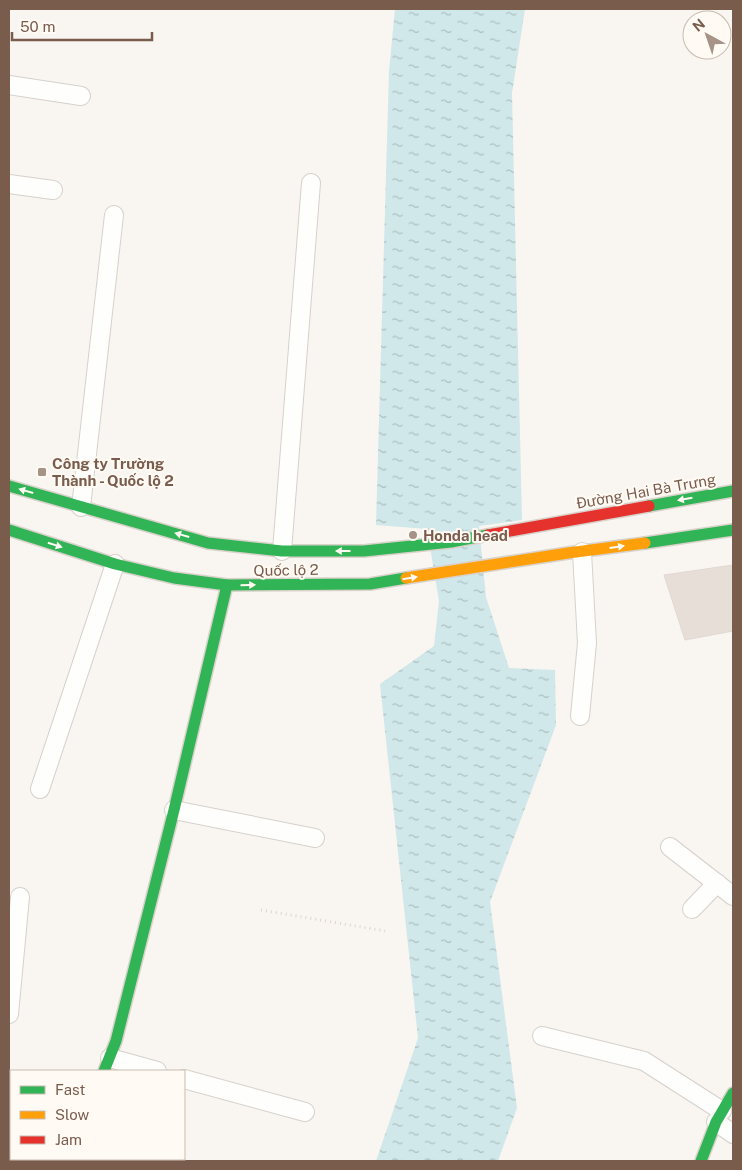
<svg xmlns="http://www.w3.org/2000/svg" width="742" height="1170" font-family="'Public Sans',sans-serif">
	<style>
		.water { fill: url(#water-ripples) }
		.building { fill: #e6ded7; stroke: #e2d8d2 }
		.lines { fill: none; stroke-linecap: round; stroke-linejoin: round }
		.street-casing { stroke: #d7d1cb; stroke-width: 20 }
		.fast-casing { stroke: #d9d2cb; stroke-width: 14 }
		.slow-casing { stroke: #d9d2cb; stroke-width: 14 }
		.jam-casing { stroke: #d9d2cb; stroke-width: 14 }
		.path { stroke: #dcd5d0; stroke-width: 3; stroke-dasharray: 1 4; stroke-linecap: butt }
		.street { stroke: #fefefd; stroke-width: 18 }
		.fast { stroke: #30b455; stroke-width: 11 }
		.slow { stroke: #ff9f0a; stroke-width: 11 }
		.jam { stroke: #e5322d; stroke-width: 11 }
		.oneway { fill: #fffaf3 }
		.poi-dot { fill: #a69286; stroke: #fffaf3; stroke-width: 2 }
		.labels { text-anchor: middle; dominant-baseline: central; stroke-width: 4; stroke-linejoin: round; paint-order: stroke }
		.poi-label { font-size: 15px; font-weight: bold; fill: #7a5c4d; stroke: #fffaf3; text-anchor: start }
		.street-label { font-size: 15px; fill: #7a5c4d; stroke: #fffaf3 }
	</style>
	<defs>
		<pattern id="water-ripples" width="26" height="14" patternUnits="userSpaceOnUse" patternTransform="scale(1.25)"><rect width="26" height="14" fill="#d0e8ea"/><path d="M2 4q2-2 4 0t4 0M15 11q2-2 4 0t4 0" fill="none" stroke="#aebfc0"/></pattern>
	</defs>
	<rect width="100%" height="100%" fill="#f9f5f0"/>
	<polygon class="water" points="395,9 525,9 512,93 522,520 479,526 486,597 509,668 555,670 556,725 490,902 517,1108 498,1161 376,1161 418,1038 380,684 434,646 439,601 427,529 376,525 389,71"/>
	<polygon class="building" points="733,565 733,631 685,640 664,575"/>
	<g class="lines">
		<g class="street-casing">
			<g id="street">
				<polyline points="9,85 81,96"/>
				<polyline points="9,184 53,190"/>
				<polyline points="81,507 114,215"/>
				<polyline points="282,551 311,183"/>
				<polyline points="580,716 587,643 582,552"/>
				<polyline points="40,789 115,564"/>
				<polyline points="174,810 315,838"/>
				<polyline points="670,847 733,896"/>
				<polyline points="692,909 717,883"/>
				<polyline points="9,1014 20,897"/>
				<polyline points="542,1036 644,1061 722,1111"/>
				<polyline points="110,1058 157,1071"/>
				<polyline points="184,1079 305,1112"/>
				<polyline points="716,1122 733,1134"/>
				<polyline points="68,1161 69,1159"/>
			</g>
		</g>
		<g class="fast-casing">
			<g id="fast">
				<polyline points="9,486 208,543 282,551 364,551 451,542 488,535"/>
				<polyline points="649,506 733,491"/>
				<polyline points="9,530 115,564 174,578 227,585 370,584 406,578"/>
				<polyline points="645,543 733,530"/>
				<polyline points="104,1071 116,1041 174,810 227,585"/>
				<polyline points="701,1161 716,1122 733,1093"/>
			</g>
		</g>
		<g class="slow-casing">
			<polyline id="slow" points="406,578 568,553 645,543"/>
		</g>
		<g class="jam-casing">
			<polyline id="jam" points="488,535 649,506"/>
		</g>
		<polyline class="path" points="261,910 385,931"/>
		<use href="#street" class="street"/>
		<use href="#fast" class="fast"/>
		<use href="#slow" class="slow"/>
		<use href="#jam" class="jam"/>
	</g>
	<defs><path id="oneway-solid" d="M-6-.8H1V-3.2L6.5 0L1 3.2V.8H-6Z" transform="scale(1.25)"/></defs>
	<g class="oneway">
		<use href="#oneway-solid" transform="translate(26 491) rotate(-164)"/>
		<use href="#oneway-solid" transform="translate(685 499) rotate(170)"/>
		<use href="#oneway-solid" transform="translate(182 535) rotate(-164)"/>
		<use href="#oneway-solid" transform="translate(55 545) rotate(17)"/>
		<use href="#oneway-solid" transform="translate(617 547) rotate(-8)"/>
		<use href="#oneway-solid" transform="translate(343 551) rotate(180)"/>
		<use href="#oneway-solid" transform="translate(410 578) rotate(-9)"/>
		<use href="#oneway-solid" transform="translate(248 585) rotate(-1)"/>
	</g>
	<g class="poi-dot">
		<rect x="37" y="467" width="10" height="10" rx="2.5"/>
		<circle cx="413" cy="535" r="5"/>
	</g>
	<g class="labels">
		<g class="poi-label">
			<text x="52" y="463">Công ty Trường<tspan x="52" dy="17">Thành - Quốc lộ 2</tspan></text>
			<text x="423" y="535">Honda head</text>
		</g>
		<g class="street-label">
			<text transform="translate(646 491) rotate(-10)">Đường Hai Bà Trưng</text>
			<text transform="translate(286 570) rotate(-1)">Quốc lộ 2</text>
		</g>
	</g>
	<rect width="742" height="1170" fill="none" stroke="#7a5c4d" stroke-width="20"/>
	<rect x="10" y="1070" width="175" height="90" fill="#fffaf3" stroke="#cabbb1"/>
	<rect x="20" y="1086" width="25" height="8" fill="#30b455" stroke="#cabbb1"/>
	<text x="55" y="1095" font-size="15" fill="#7a5c4d">Fast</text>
	<rect x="20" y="1111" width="25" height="8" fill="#ff9f0a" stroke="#cabbb1"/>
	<text x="55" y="1120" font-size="15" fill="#7a5c4d">Slow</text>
	<rect x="20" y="1136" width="25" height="8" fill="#e5322d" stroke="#cabbb1"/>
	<text x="55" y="1145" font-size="15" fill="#7a5c4d">Jam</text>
	<g transform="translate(707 35) rotate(320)"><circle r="24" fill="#fffaf3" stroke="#cabbb1"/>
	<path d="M0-4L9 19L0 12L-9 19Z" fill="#a69286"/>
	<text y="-8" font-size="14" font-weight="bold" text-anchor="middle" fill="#7a5c4d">N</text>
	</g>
	<path d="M12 32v8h140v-8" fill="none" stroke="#7a5c4d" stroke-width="2.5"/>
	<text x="20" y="32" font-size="15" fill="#7a5c4d" stroke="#fffaf3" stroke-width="4" paint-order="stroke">50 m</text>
</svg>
